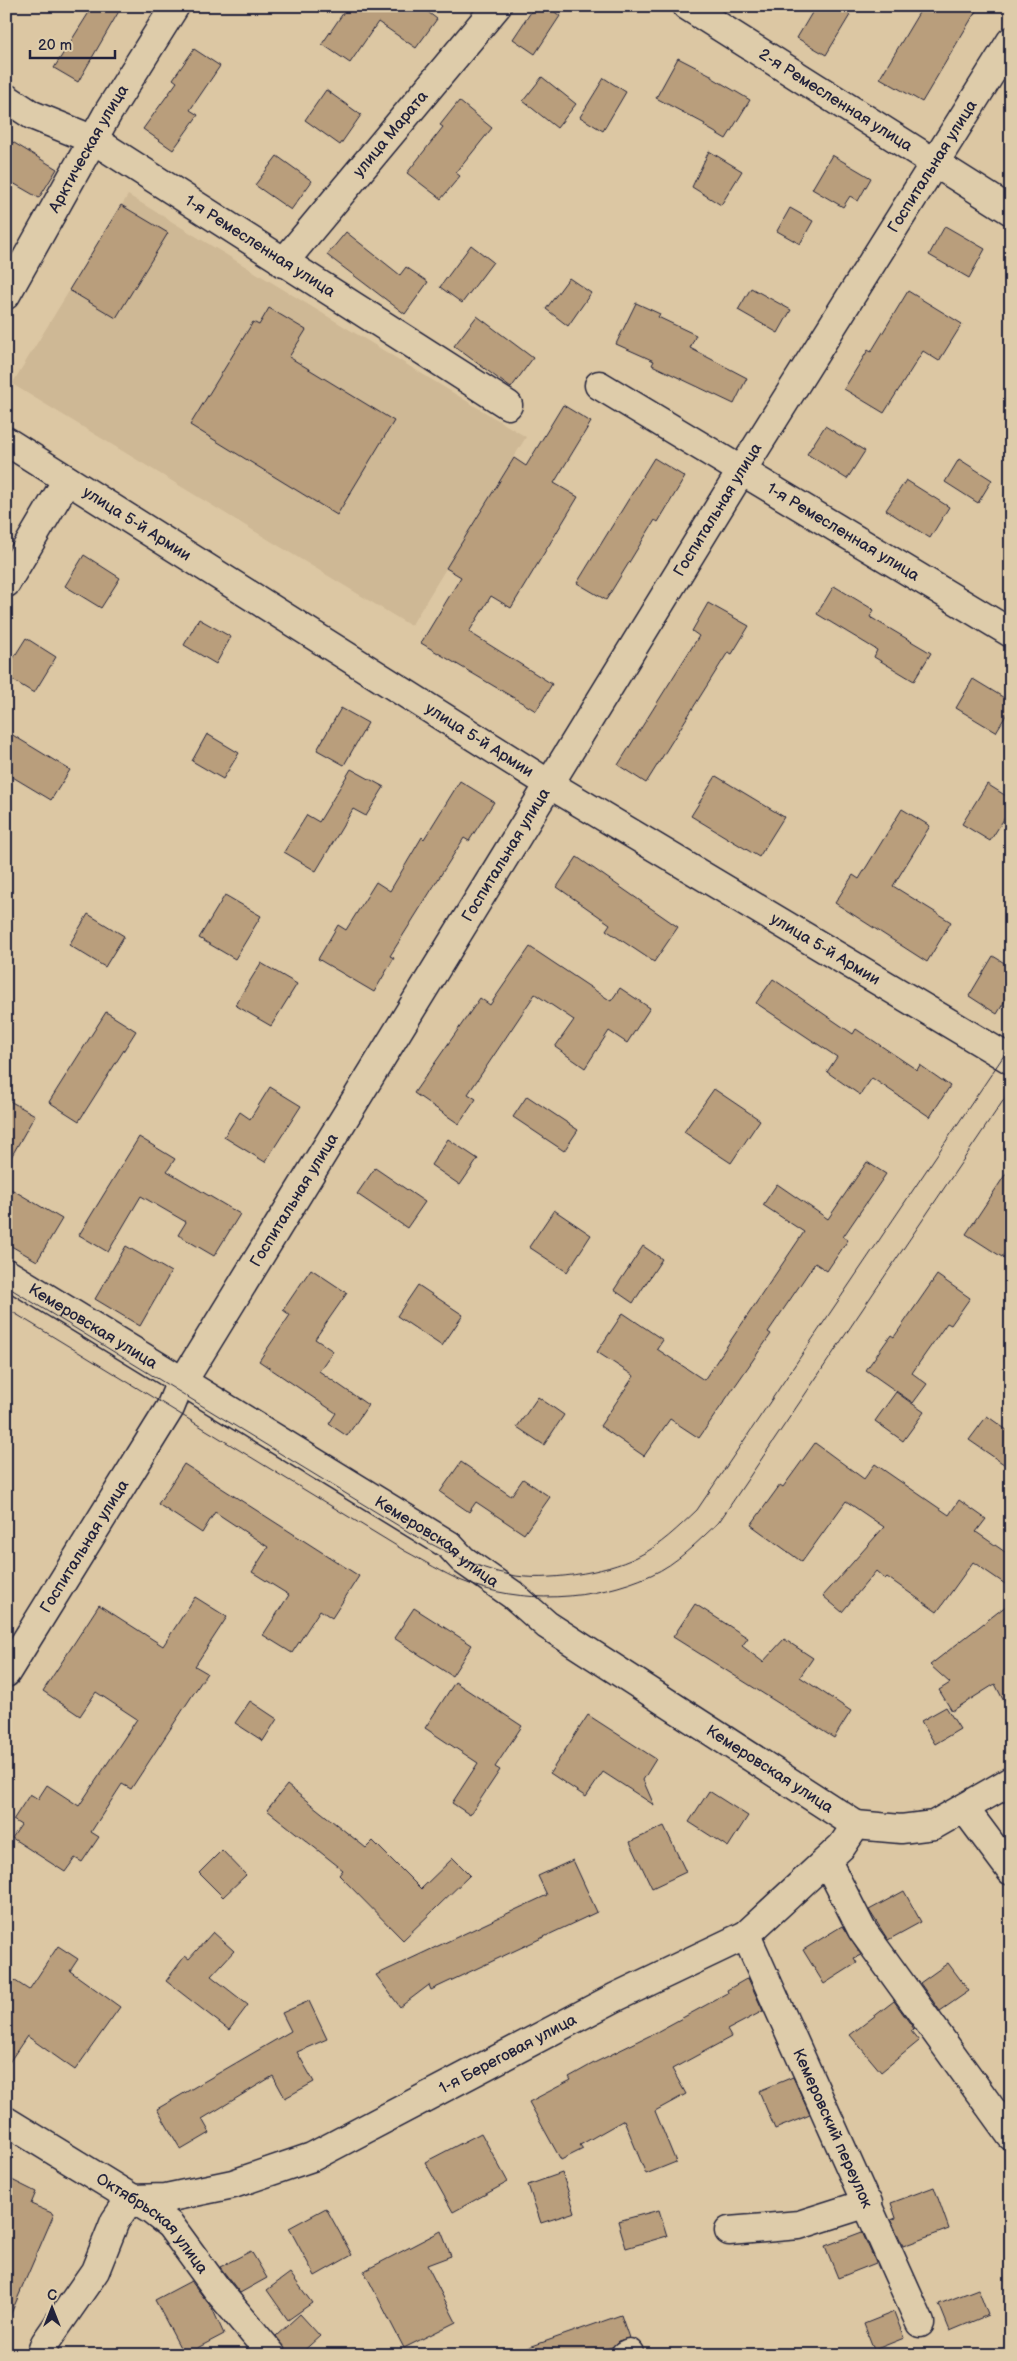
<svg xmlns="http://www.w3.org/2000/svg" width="1017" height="2361" font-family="'Balsamiq Sans',sans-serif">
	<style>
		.built { fill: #ceb895 }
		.building { fill: #b99e7b; stroke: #22223b }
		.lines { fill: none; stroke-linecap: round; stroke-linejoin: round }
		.minor-casing { stroke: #22223b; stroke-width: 31 }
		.tertiary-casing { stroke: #22223b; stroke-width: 31 }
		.secondary-casing { stroke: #22223b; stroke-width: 31 }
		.minor { stroke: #deccaa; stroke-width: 28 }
		.tertiary { stroke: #deccaa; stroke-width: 28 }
		.secondary { stroke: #deccaa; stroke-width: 28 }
		.tram { stroke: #22223b; stroke-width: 1 }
		.labels { text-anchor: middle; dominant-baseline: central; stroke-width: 5; stroke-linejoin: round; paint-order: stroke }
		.street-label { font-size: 16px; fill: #22223b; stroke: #deccaa }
	</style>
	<rect width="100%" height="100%" fill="#dcc7a3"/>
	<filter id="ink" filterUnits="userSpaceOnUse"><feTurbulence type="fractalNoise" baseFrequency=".02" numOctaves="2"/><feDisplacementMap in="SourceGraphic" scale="10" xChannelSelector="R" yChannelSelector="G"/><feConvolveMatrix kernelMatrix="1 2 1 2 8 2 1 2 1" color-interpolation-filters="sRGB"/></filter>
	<g filter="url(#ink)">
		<polygon class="built" points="128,195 526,437 411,626 12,384"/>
		<g class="building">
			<polygon points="93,6 122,6 78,82 54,68"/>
			<polygon points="348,6 420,6 437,19 416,48 378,22 350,63 322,44"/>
			<polygon points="535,6 547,6 560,16 535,54 513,39"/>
			<polygon points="816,6 835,6 850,15 826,55 797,38"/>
			<polygon points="923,6 979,6 922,102 880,78"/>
			<polygon points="194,49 220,66 190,110 198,115 173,150 143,129 177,82 173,79"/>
			<polygon points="678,58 711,75 711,77 750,100 726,139 704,126 705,124 656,98"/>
			<polygon points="542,77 576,104 557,128 523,101"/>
			<polygon points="604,78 626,92 603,131 580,117"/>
			<polygon points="326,90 361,115 340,145 305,120"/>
			<polygon points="459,101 492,128 456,173 460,176 441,199 407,173 443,127 440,125"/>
			<polygon points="6,138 57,169 39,198 6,179"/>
			<polygon points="709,151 742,171 721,205 692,187"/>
			<polygon points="832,155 871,178 858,201 850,196 843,207 812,189"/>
			<polygon points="277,156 312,181 291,210 255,185"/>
			<polygon points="121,205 168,233 116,318 69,290"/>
			<polygon points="790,208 813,221 800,244 777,231"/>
			<polygon points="945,226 985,249 969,278 929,255"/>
			<polygon points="346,232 400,275 406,267 428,282 405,314 327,255"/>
			<polygon points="471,245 493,262 462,303 440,287"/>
			<polygon points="569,278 591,293 568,326 546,309"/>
			<polygon points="751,288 791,310 778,333 738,310"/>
			<polygon points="908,291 962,324 939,361 923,351 884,413 844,389 868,350 871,352"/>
			<polygon points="636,303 660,314 658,317 696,335 690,348 747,378 734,404 652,365 654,361 616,344"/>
			<polygon points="269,308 306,330 289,357 394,421 337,515 190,425 253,322 259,325"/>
			<polygon points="477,316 533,358 511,388 454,346"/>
			<polygon points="563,405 591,422 554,483 578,497 511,608 491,596 469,632 552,684 536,711 421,643 461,577 446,568 514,458 526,466"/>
			<polygon points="825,426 865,451 847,479 807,454"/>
			<polygon points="654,458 685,477 658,522 655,520 606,600 577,583"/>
			<polygon points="959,459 992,480 978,503 945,482"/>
			<polygon points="906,480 949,507 930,538 886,510"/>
			<polygon points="84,555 120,578 101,608 65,586"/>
			<polygon points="834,586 874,610 870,617 931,653 914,681 874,657 877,650 817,614"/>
			<polygon points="708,603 749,626 732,654 728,652 646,783 618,765 699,636 692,631"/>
			<polygon points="199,619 231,637 216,664 184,645"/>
			<polygon points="26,638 56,657 34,693 6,676 6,670"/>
			<polygon points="973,679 1011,702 1011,707 996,732 956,708"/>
			<polygon points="341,708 368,723 344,765 317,750"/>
			<polygon points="6,731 70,770 51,800 6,773"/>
			<polygon points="207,734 239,753 223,779 192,761"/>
			<polygon points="351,769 384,787 366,816 353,809 316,871 284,852 307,815 319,822"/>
			<polygon points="716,776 784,817 759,857 691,816"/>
			<polygon points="460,781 494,802 469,841 464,838 390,956 394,958 374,992 318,959 338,925 346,930 376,882 390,891 422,837 424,839"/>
			<polygon points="987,784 1011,799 1011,808 990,841 962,824"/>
			<polygon points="902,809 930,826 893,886 951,922 927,962 835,903 853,875 859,879"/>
			<polygon points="577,857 678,927 654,962 606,930 610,924 557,887"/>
			<polygon points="225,895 261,916 235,959 199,938"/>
			<polygon points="88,914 124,936 105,967 69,945"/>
			<polygon points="530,947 611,1001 620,988 650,1008 627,1043 609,1031 585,1068 555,1047 574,1020 535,994 468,1094 476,1099 459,1124 414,1093 480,998 490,1005"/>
			<polygon points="993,956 1011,967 1011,991 997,1014 969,996"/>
			<polygon points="261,963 297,984 271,1026 235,1005"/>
			<polygon points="773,979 853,1034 856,1029 917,1070 920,1065 950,1086 930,1117 872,1078 860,1095 827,1072 837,1057 756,1003"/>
			<polygon points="106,1012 136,1031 79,1121 49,1102"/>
			<polygon points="270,1087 301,1106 265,1162 224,1137 240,1112 250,1119"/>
			<polygon points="714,1089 760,1120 731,1163 684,1132"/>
			<polygon points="527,1096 578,1130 564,1151 513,1117"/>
			<polygon points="6,1099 35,1115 6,1166"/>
			<polygon points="139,1137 175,1159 167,1171 240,1214 214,1256 178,1235 186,1222 141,1196 108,1252 79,1235"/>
			<polygon points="448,1139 478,1159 460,1185 431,1165"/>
			<polygon points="867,1162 886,1174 843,1237 848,1240 827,1271 815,1263 768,1332 771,1334 699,1438 670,1419 644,1456 600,1426 634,1376 597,1352 623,1313 663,1340 657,1349 704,1380 804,1232 763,1205 777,1184 828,1219"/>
			<polygon points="1011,1166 1011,1243 1002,1257 966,1234"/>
			<polygon points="375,1168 425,1202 407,1228 357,1194"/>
			<polygon points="6,1186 62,1219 37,1261 6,1243"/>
			<polygon points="554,1210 591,1235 567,1272 529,1247"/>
			<polygon points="126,1246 171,1272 140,1326 95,1299"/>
			<polygon points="643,1246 662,1259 633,1303 614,1290"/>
			<polygon points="311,1269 347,1293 315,1339 333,1351 319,1371 368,1405 347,1436 329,1424 336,1413 259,1361 290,1315 283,1310"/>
			<polygon points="937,1275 970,1298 951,1325 947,1323 912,1373 927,1384 913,1403 866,1370 891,1335 894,1337"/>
			<polygon points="418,1285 463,1315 442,1346 397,1316"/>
			<polygon points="896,1392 924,1412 903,1441 875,1421"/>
			<polygon points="538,1397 564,1415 544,1445 517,1427"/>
			<polygon points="987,1416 1011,1433 1011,1469 969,1440"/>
			<polygon points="815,1443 864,1479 875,1464 949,1515 959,1500 986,1519 976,1532 1011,1556 1011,1588 973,1562 937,1612 887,1577 885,1579 876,1571 842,1612 823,1596 884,1527 846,1501 802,1562 751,1525 780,1485 783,1487"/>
			<polygon points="461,1462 511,1496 523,1479 550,1497 524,1534 476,1502 469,1512 440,1492"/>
			<polygon points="184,1464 359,1576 332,1618 320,1610 292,1653 263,1635 289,1595 252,1572 268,1547 215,1512 202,1533 158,1504"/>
			<polygon points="195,1597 227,1617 195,1666 207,1673 131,1789 122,1784 91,1832 99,1837 82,1862 75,1858 65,1872 12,1838 21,1825 13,1820 30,1794 38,1799 47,1785 79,1806 137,1719 96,1692 80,1716 43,1691 99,1605 163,1646"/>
			<polygon points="1011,1602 1011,1715 995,1684 952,1711 939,1690 950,1683 930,1665"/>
			<polygon points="695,1604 748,1638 742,1646 763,1662 784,1639 813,1658 800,1677 851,1711 834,1738 673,1637"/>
			<polygon points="414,1608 472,1645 452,1676 394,1638"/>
			<polygon points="455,1682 522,1726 495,1767 500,1770 470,1815 452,1803 478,1763 425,1728"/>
			<polygon points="250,1701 277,1719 263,1741 235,1723"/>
			<polygon points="946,1707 960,1729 935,1744 921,1721"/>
			<polygon points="588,1715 656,1759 643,1780 654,1805 603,1772 586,1797 550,1773"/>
			<polygon points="287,1785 366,1848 373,1841 421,1889 453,1858 470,1875 403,1940 339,1875 343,1870 267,1810"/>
			<polygon points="709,1791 748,1816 728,1847 689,1822"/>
			<polygon points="664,1826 686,1872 652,1888 630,1842"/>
			<polygon points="222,1850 246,1875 223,1897 199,1873"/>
			<polygon points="573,1860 597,1912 431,1990 429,1985 400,2007 376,1975 547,1895 538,1876"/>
			<polygon points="904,1891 921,1922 888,1940 869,1910"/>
			<polygon points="842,1926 861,1955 854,1958 857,1963 824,1984 803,1950"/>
			<polygon points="213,1932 234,1951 211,1976 248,2005 229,2030 166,1981 185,1956 189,1959"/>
			<polygon points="58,1946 78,1959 70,1971 120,2007 75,2070 27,2036 6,2067 6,1975 29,1990"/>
			<polygon points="948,1963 969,1991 940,2011 920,1983"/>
			<polygon points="748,1978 763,2011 727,2030 731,2037 672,2069 686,2094 655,2111 676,2162 646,2174 624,2120 580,2145 583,2149 561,2160 529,2102 571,2080 569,2077 594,2063 653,2034 728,1993 727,1990"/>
			<polygon points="309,2001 327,2039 297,2052 314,2082 285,2098 273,2076 202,2119 210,2133 181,2150 157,2109 291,2031 282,2013"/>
			<polygon points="894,2001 914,2029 911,2031 919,2041 881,2072 850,2035"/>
			<polygon points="793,2077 810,2115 775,2129 759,2091"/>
			<polygon points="481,2133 508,2182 453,2212 425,2162"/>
			<polygon points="562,2173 575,2212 541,2223 528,2185"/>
			<polygon points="6,2177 36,2192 31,2204 54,2214 6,2325"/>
			<polygon points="934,2187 949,2229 903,2246 891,2220 896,2218 891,2203"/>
			<polygon points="326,2208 352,2255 315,2276 289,2228"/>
			<polygon points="659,2210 667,2236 626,2248 618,2221"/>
			<polygon points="441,2231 451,2256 427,2265 456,2322 404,2348 364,2271"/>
			<polygon points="862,2232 876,2263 838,2278 825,2246"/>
			<polygon points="251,2251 267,2278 240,2293 220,2267"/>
			<polygon points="290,2273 312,2303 288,2320 267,2290"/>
			<polygon points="191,2281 212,2308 224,2334 184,2355 155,2300"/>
			<polygon points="978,2289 988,2315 950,2331 939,2304"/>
			<polygon points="894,2312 904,2338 874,2350 864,2324"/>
			<polygon points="300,2314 320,2336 299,2355 289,2355 276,2336"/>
			<polygon points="621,2315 629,2338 618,2341 612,2347 589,2355 519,2355 518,2351"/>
		</g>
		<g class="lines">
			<g class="minor-casing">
				<g id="minor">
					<path id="s1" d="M687 6 1011 211"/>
					<path id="s2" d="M6 98 32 115 94 140 508 405"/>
					<path id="s3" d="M283 263 497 6"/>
					<path id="s4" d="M599 385 1011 633"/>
					<polyline points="6,583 67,480"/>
					<path id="s5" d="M549 784 1011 1060"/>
					<path id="s6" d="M6 1273 449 1545 463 1560 513 1595 547 1625 856 1825"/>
					<polyline points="964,1808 1011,1871"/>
					<polyline points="827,1861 862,1930 1011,2136"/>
					<path id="s7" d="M746 1935 920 2323"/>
					<path id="s8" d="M6 2121 151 2210 170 2225 219 2292 272 2355"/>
					<polyline points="729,2231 799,2225 868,2203"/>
					<path id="s9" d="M41 2355 45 2343 95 2271 115 2221 130 2199 166 2198 233 2184 312 2157 616 1997 746 1935 842 1846 856 1825 901 1829 934 1825 1011 1781"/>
					<polyline points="625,2355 629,2353"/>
				</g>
			</g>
			<g class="tertiary-casing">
				<g id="tertiary">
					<path id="s10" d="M6 295 109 111 175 6"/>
					<path id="s11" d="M6 441 549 784"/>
				</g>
			</g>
			<g class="secondary-casing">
				<g id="secondary">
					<path id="s12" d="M6 1673 170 1408 177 1391 742 470 1011 41"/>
				</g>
			</g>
			<use href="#minor" class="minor"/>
			<use href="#tertiary" class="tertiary"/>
			<use href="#secondary" class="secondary"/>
			<g class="tram">
				<path d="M6 1286 412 1534C443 1550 475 1568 510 1575 545 1582 605 1573 637 1557 660 1546 679 1527 697 1510L1011 1045"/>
				<path d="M6 1308 405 1551C424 1561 443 1573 462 1581 521 1605 593 1601 651 1575 677 1564 698 1541 719 1522L1011 1089"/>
			</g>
		</g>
	</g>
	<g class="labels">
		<g class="street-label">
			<text stroke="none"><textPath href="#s1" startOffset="176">2-я Ремесленная улица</textPath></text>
			<text stroke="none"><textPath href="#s3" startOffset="168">улица Марата</textPath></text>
			<text stroke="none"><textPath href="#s10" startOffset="168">Арктическая улица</textPath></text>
			<text stroke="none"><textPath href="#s12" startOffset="1769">Госпитальная улица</textPath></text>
			<text stroke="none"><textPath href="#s2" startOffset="295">1-я Ремесленная улица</textPath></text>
			<text stroke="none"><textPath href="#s12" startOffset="1364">Госпитальная улица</textPath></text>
			<text stroke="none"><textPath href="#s11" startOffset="155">улица 5-й Армии</textPath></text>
			<text stroke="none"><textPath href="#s4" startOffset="285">1-я Ремесленная улица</textPath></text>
			<text stroke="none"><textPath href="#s11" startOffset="560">улица 5-й Армии</textPath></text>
			<text stroke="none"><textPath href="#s12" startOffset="959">Госпитальная улица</textPath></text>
			<text stroke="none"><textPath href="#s5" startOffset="322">улица 5-й Армии</textPath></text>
			<text stroke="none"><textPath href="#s12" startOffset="554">Госпитальная улица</textPath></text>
			<text stroke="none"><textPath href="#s6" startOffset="102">Кемеровская улица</textPath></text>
			<text stroke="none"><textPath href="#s6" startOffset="508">Кемеровская улица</textPath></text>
			<text stroke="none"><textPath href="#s12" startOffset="149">Госпитальная улица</textPath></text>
			<text stroke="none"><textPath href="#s6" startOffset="912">Кемеровская улица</textPath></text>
			<text stroke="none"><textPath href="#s9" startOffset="590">1-я Береговая улица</textPath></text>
			<text stroke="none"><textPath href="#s7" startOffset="212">Кемеровский переулок</textPath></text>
			<text stroke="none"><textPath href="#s8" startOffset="180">Октябрьская улица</textPath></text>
		</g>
	</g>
	<rect width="1017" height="2361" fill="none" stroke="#deccaa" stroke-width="25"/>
	<rect x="12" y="12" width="992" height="2336" fill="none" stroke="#22223b" stroke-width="2" filter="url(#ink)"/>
	<g transform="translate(52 2308)" stroke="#deccaa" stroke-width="4" paint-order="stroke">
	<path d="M0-4L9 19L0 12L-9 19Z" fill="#22223b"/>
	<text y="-8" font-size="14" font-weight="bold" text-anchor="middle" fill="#22223b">С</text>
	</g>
	<path d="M30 50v8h85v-8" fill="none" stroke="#22223b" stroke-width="2.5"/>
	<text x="38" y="50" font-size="15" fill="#22223b" stroke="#deccaa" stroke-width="4" paint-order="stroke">20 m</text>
</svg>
